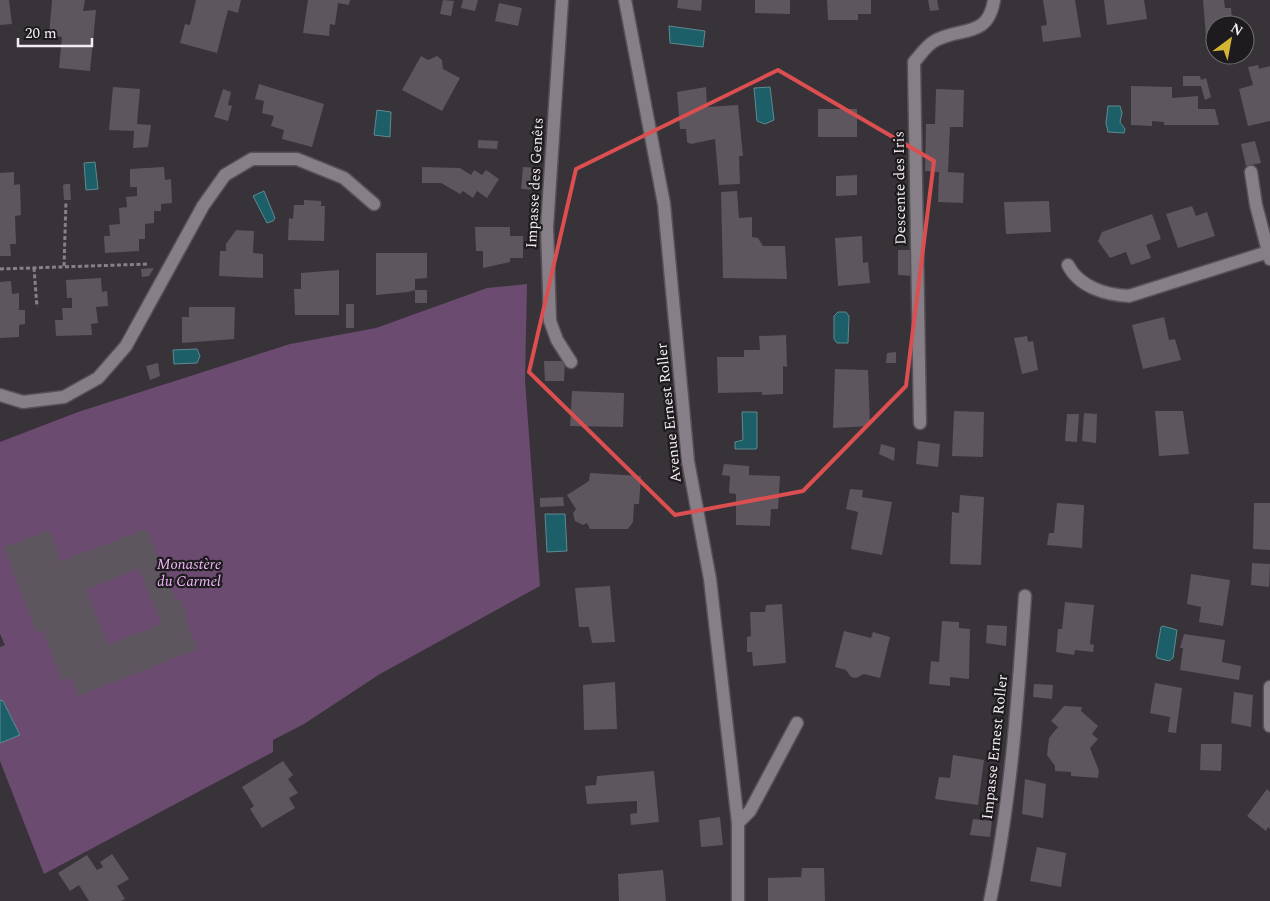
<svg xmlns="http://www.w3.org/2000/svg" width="1270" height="901" font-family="Spectral,serif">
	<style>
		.green { fill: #6b4b6f }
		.water { fill: #1d5f68; stroke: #5d8a91 }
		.building { fill: #5d565e; fill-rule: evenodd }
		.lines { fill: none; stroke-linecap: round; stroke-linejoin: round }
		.service-casing { stroke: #575057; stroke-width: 15 }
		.minor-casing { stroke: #575057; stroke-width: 15 }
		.path { stroke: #868187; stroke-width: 3; stroke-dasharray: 4 2.5; stroke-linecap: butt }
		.service { stroke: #877f88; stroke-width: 12 }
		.minor { stroke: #877f88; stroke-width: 12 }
		.marked { fill: none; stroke: #dc4f50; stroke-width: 4; stroke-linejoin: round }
		.labels { text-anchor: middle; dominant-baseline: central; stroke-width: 4.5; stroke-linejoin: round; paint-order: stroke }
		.street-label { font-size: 15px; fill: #f2edf2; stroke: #1e1b1e }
		.park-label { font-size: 15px; font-style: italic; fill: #f1b5f9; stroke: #1e1b1e }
	</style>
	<rect width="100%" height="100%" fill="#383239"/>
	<polygon class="green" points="527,284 525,380 540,586 380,674 304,724 273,740 273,752 44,874 0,761 0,647 5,645 0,634 0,442 78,412 290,344 376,328 487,288"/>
	<g class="water">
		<polygon points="669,26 705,31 703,47 670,43"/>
		<polygon points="770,87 774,120 765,124 757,121 754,88"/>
		<polygon points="1108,106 1120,106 1122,113 1120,122 1125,129 1124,133 1108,132 1106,123"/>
		<polygon points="377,110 391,112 390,137 374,135"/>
		<polygon points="95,162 98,189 86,190 84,163"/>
		<polygon points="264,191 275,218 273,221 267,223 253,196"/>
		<polygon points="838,312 846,312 849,316 848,343 837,343 834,339 834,316"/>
		<polygon points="197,349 200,356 197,363 174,364 173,350"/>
		<polygon points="742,412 757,412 757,448 756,449 735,449 735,442 743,440"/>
		<polygon points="545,514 565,514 567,551 547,552"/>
		<polygon points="1163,626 1177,630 1173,658 1169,661 1157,658 1156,656 1161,627"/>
		<polygon points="0,700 3,701 20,735 0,743"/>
	</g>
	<g class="building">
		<polygon points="0,0 9,0 12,24 0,25"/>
		<polygon points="52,0 85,0 83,11 96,10 90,71 59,68 62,37 49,35"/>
		<polygon points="196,0 241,0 238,13 228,10 217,53 180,43 185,24 190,25"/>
		<polygon points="308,0 350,0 349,5 338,3 335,25 330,24 329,36 303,33"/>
		<polygon points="443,0 454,1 451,16 440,14"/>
		<polygon points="463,0 478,0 475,11 461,8"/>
		<polygon points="678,0 702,0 701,11 677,8"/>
		<polygon points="755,0 790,0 790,14 755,13"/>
		<polygon points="827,0 871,0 871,14 858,14 858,20 828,20"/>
		<polygon points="928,0 937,0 939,10 930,11"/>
		<polygon points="1043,0 1075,0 1081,37 1043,42 1041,26 1047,25"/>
		<polygon points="1104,0 1144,0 1147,19 1107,25"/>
		<polygon points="1203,0 1224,0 1225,8 1231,8 1232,19 1227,19 1228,25 1215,25 1215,49 1207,49"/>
		<polygon points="499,3 522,8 518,26 495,21"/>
		<polygon points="421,56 428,60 437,56 442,60 443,69 460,78 442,111 402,90"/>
		<polygon points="1258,65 1259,69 1270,66 1270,121 1248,126 1239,89 1253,85 1248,67"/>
		<polygon points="1183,76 1200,76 1201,80 1206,78 1211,97 1205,100 1201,86 1183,86"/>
		<polygon points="259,84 324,104 312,147 282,139 284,130 271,126 274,116 262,113 264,101 255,99"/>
		<polygon points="1131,86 1172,87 1172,98 1198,96 1198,109 1215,109 1219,125 1164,125 1164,122 1152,121 1152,126 1131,125"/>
		<polygon points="113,87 140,89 137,124 151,125 148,147 133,148 134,131 109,130"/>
		<polygon points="706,87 707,107 738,105 743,156 739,156 740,184 719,185 715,139 691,144 687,142 686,129 680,129 677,92"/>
		<polygon points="223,89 231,92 228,105 232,106 228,121 214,117"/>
		<polygon points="936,89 964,90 963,127 950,127 948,172 964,173 963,203 938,202 939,172 925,171 926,124 935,124"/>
		<rect x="818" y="109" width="39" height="28"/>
		<polygon points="478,140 498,141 497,149 478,148"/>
		<polygon points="1255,141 1261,163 1246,166 1241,144"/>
		<polygon points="164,167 165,180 171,179 172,203 161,204 161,211 154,211 154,223 145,224 145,239 139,239 139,251 105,253 104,236 110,236 109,225 120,224 119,208 127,207 126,197 137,196 137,187 130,187 130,169"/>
		<polygon points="422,167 460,168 471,175 474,170 482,175 486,170 499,179 487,198 477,191 473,198 463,191 460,194 441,183 422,183"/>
		<polygon points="523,167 538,168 537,190 521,189"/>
		<polygon points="14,172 14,185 20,184 21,215 15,216 16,244 10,244 11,256 0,256 0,173"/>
		<polygon points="857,175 857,195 836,196 836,176"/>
		<polygon points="66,184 70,184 71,200 64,200 63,185"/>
		<polygon points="737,191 739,218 752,217 752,237 758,238 763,246 785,246 787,279 723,278 721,192"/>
		<polygon points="304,200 321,201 321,206 325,206 324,241 288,240 289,218 293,219 294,205 304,205"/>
		<polygon points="1049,201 1051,232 1006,234 1004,202"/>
		<polygon points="1192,206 1196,216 1207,212 1215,236 1178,248 1166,214"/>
		<polygon points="1152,214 1161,239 1146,245 1151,258 1131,265 1126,252 1110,258 1098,241 1102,232"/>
		<polygon points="475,227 510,227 510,236 523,236 523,258 510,258 510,262 483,268 483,251 476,251"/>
		<polygon points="236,230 254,231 253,253 263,254 263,278 219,276 220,251 226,251 226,244"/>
		<polygon points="862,236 863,263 868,262 870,283 838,286 835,238"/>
		<polygon points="898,250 914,250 915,276 898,275"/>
		<polygon points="376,253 427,253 427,278 415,279 415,290 408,292 376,295"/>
		<polygon points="154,268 149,276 142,277 141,269"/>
		<polygon points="339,270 339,315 295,315 294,289 301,289 301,273"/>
		<polygon points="101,278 102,292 107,291 108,306 96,307 98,323 91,324 92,335 56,336 55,320 63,320 62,308 72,308 72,298 67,298 66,280"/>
		<polygon points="11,281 12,294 19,293 19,310 25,310 25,324 19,325 19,337 0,338 0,282"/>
		<rect x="415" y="290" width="12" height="13"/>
		<rect x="346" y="304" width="8" height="24"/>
		<polygon points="189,307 235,307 234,339 182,343 182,317 189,317"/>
		<polygon points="1164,317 1169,340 1175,339 1181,360 1143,369 1132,325"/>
		<polygon points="786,335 787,367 783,366 783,394 762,395 762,392 718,393 717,357 744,357 744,350 760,350 759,336"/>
		<polygon points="1027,336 1028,342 1033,341 1038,370 1022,374 1014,338"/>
		<polygon points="896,352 896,363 886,363 887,353"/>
		<polygon points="544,361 565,361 564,381 545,381"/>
		<polygon points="158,363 160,376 150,380 146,366"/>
		<polygon points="835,369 868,370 870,426 833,428"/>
		<polygon points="572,391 624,393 623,427 570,426"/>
		<polygon points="954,411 984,412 983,457 952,456"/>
		<polygon points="1155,411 1183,411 1189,454 1159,456"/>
		<polygon points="1084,413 1097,414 1096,443 1082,441"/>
		<polygon points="1067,414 1079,414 1077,442 1065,441"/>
		<polygon points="918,441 940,444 938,467 916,464"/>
		<polygon points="881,444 895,448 894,461 879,454"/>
		<polygon points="724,464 749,466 749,475 780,476 778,509 771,509 770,526 736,525 736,494 729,493 730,476 722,475"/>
		<polygon points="590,473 641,476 639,504 634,504 633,522 628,529 590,529 587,523 583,525 575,521 573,513 576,509 567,495 589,481"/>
		<polygon points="850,489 863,490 862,497 892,502 882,555 851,549 858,512 846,509"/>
		<polygon points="960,495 984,497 981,565 950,564 952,512 959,513"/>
		<polygon points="563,497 564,506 540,507 540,498"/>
		<polygon points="1057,503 1084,505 1082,548 1047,545 1049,533 1054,533"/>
		<polygon points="1254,503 1270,503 1270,550 1253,549"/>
		<path d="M147 529 176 601 181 599 187 617 185 618 198 649 78 696 71 677 62 681 42 630 36 632 4 547 49 530 61 561ZM139 568 161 624 108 645 86 590Z"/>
		<polygon points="1252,563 1270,564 1269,587 1251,585"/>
		<polygon points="1191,574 1230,580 1223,626 1199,622 1201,607 1187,604"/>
		<polygon points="610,586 615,642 592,643 589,627 579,627 575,588"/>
		<polygon points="1065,602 1094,605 1090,644 1094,645 1093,652 1075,650 1074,655 1056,652 1058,629 1062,629"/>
		<polygon points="782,604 786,663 753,666 752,652 747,652 747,637 751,636 750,612 765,612 766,605"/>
		<polygon points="942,621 959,622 959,628 970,629 969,679 950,677 950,686 929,684 931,661 939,662"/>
		<polygon points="987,625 1007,626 1006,646 986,643"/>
		<polygon points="844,631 871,638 873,632 890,637 880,678 864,674 856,678 851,677 846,670 835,667"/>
		<polygon points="1184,634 1225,640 1222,662 1241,666 1239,680 1180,670 1183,648 1180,648"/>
		<polygon points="615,682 617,729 584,730 583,685"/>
		<polygon points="1155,683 1182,688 1176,733 1168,732 1170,717 1150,713"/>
		<polygon points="1034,684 1053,685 1052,699 1033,697"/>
		<polygon points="1234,692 1253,695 1251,727 1231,723"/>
		<polygon points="1064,706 1082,707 1081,711 1098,726 1092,734 1098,739 1090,748 1099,771 1098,778 1071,776 1071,772 1055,771 1055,766 1047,755 1049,738 1058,727 1051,721"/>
		<polygon points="1201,744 1222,744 1221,771 1200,770"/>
		<polygon points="953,755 984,760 978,805 935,799 939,777 950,778"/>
		<polygon points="283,761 293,775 288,779 298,793 289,798 295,808 262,828 250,809 254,806 242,787"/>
		<polygon points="654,771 659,822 631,825 630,814 637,813 637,801 587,804 585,786 596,785 597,776"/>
		<polygon points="1025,779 1046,784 1043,818 1022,814"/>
		<polygon points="1267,789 1270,792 1270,829 1268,827 1266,831 1247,816"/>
		<polygon points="720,817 723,845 701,847 699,820"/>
		<polygon points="973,819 992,821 990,837 970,835"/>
		<polygon points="1037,847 1066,853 1061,887 1030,881"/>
		<polygon points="112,854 129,879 117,886 125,899 121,901 89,901 79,885 70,891 58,873 87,855 97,870 103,867 100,862"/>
		<polygon points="802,868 824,868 825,901 768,901 768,878 801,877"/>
		<polygon points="663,870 666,901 619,901 618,874"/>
	</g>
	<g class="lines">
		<g class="service-casing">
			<g id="service">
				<path d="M1068 265C1079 287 1106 295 1129 296L1268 252"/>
				<polyline points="0,395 23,402 64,397 98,378 126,346 203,206 225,175 252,159 297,159 344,178 374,204"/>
			</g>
		</g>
		<g class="minor-casing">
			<g id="minor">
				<polyline points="562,0 547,227 550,321 557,340 571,362"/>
				<polyline points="625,0 664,204 688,461 710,579 738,823 738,901"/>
				<polyline points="1251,172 1256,205 1270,259"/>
				<path d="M920 423 914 62C920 56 925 47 933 42 958 26 988 40 994 0"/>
				<polyline points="1270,687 1270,726"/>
				<polyline points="738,823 750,811 797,723"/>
				<path d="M990 901C1011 801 1018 699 1025 596"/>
			</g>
		</g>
		<g class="path">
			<polyline points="64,266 66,201"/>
			<polyline points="34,268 37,307"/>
			<polyline points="0,269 149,264"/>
		</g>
		<use href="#service" class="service"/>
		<use href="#minor" class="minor"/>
	</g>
	<path class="marked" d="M778 70 934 161 906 386 803 491 675 515 529 372 576 169Z"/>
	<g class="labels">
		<g class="street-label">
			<text transform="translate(535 183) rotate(-87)">Impasse des Genêts</text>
			<text transform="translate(900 188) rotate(-91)">Descente des Iris</text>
			<text transform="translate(669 413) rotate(-96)">Avenue Ernest Roller</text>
			<text transform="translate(995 747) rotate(-84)">Impasse Ernest Roller</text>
		</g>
		<g class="park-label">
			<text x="189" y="564">Monastère<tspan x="189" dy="17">du Carmel</tspan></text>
		</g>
	</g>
	<g transform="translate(1230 40) rotate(32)"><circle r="24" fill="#1e1b1e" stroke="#736f73"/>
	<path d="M0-4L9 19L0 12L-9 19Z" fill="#d4b635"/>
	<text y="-8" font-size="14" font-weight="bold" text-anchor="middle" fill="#f2edf2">N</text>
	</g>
	<path d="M18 38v8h74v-8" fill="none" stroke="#f2edf2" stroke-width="2.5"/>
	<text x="25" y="38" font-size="15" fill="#f2edf2" stroke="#1e1b1e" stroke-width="4" paint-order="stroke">20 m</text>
</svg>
